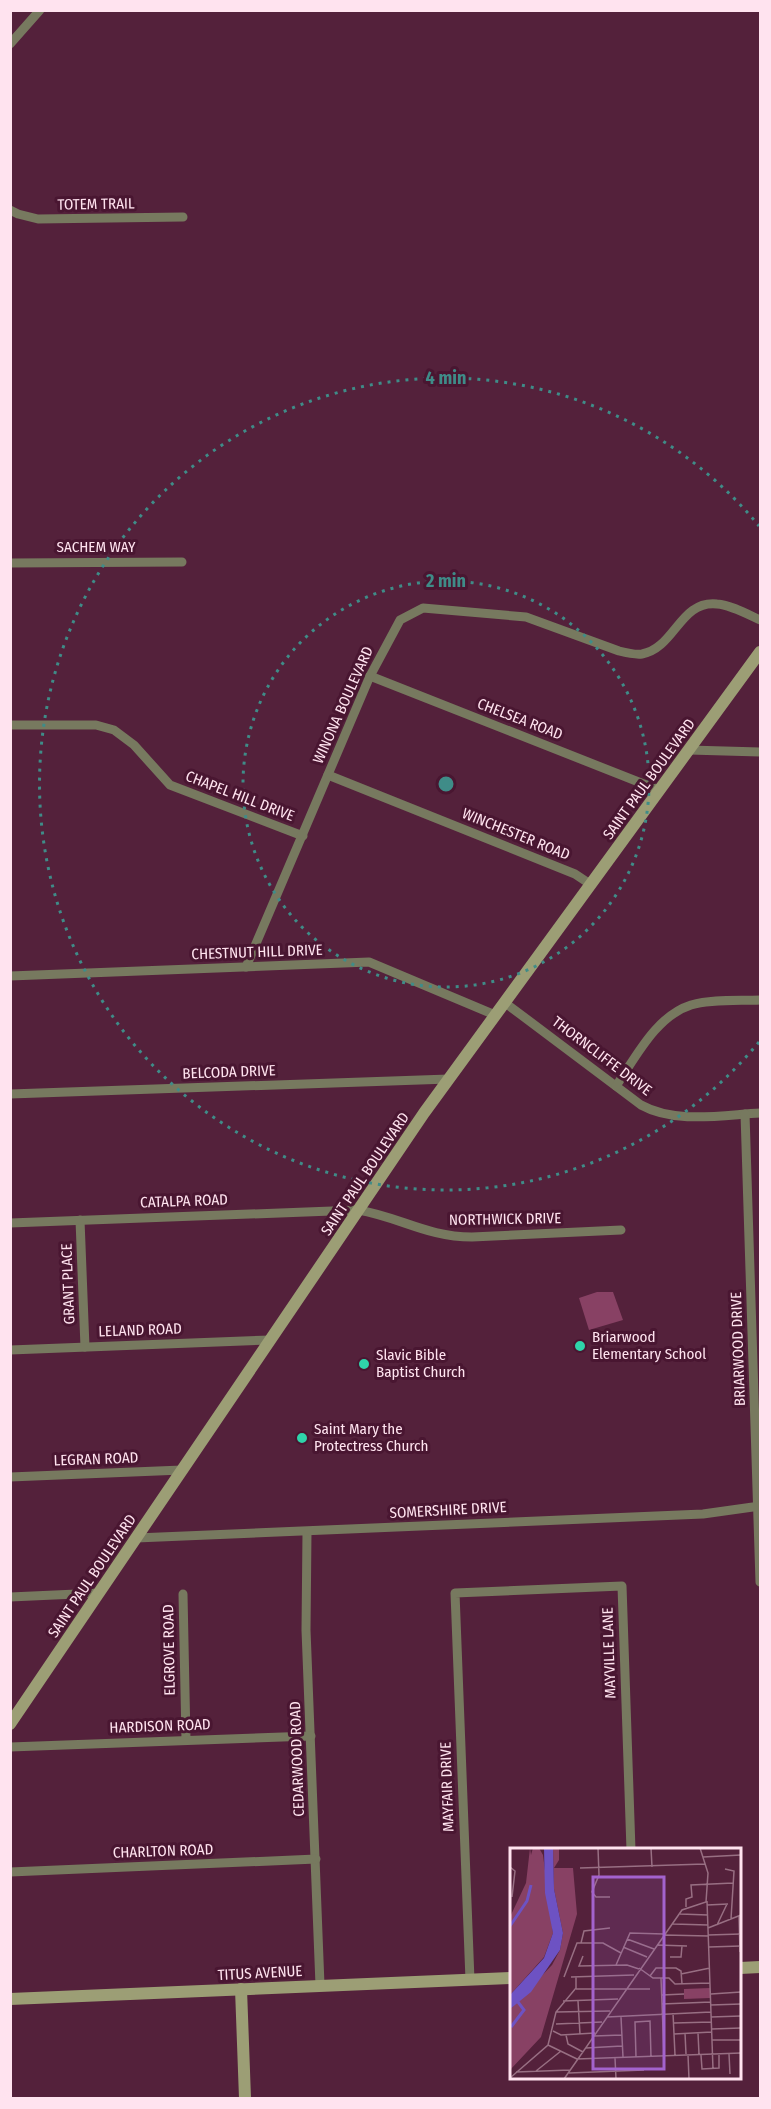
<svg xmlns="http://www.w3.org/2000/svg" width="771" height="2109" font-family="'Fira Sans Condensed',sans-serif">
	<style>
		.green { fill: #884164 }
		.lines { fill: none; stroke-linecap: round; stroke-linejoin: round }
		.street { stroke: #77795f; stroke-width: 9 }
		.secondary { stroke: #9c9e75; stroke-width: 12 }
		.ring { fill: none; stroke: #3f8c88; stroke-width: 3; stroke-dasharray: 3 6 }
		.poi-dot { fill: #2fd4aa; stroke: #491631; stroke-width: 2 }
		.labels { text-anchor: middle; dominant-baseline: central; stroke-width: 6; stroke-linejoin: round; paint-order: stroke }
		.street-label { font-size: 15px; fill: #ffe3ef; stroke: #491631 }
		.poi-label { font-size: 15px; fill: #ffe3ef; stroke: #491631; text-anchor: start }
		.inset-river { fill: none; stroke: #6d52c3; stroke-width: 3 }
		.inset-road { fill: none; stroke: #986f83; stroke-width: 1.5 }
		.view { fill: #a363cd; fill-opacity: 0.15; stroke: #a363cd; stroke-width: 3 }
		.inset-edge { fill: none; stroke: #ffe3ef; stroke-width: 3 }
		.centre { fill: #3f8c88; stroke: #491631; stroke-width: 3 }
		.ring-label { font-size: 18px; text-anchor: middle; font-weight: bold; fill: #3f8c88; stroke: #491631; stroke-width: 6; stroke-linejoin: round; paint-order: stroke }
	</style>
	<rect width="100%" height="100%" fill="#54213b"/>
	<polygon class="green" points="597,1292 613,1292 623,1320 589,1330 579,1298"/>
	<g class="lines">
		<g class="street">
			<polyline points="10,44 40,10"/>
			<polyline points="10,210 18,214 38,219 183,217"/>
			<polyline points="10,563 182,562"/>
			<polyline points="370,676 659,790"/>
			<polyline points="10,725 96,725 114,730 134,745 170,785 303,836"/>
			<polyline points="689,750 760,752"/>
			<polyline points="328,775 575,874 590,884"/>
			<path d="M246 967 370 676 400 620 423 608 526 617 619 651C627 653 635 655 642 654 675 648 680 600 717 604 731 605 747 614 760 620"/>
			<polyline points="10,976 369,962 495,1015"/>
			<path d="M504 1002 641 1105C675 1124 722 1115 760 1113"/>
			<path d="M616 1086C636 1057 656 1016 691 1005 713 999 738 1001 760 1000"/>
			<polyline points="10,1094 449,1079"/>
			<polyline points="745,1114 760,1582"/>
			<polyline points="80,1220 85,1347"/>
			<path d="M10 1223 358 1210C400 1217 427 1237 472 1237L621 1230"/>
			<polyline points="10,1350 270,1340"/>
			<polyline points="10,1477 182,1470"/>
			<polyline points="307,1532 306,1630 320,1985"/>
			<polyline points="136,1538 703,1514 760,1506"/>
			<polyline points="183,1594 186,1740"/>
			<polyline points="10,1597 99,1593"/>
			<polyline points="10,1747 311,1736"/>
			<polyline points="10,1872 316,1859"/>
			<polyline points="470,1980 455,1593 622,1586 631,1850"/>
		</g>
		<g class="secondary">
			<polyline points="10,1724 424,1113 760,652"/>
			<polyline points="740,1968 760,1967"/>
			<polyline points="241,1989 245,2098"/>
			<polyline points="10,1999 512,1978"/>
		</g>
	</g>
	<g class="ring">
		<circle cx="446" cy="784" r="203"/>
		<path d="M759 1042A406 406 0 1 1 759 526"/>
	</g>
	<g class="poi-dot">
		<circle cx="580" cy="1346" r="6"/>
		<circle cx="364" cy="1364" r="6"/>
		<circle cx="302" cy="1438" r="6"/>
	</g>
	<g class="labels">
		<g class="street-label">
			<text transform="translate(96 204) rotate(-1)">TOTEM TRAIL</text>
			<text x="96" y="547">SACHEM WAY</text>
			<text transform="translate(343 705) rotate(-66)">WINONA BOULEVARD</text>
			<text transform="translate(520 719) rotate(21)">CHELSEA ROAD</text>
			<text transform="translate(649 779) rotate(-54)">SAINT PAUL BOULEVARD</text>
			<text transform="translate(240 796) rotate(21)">CHAPEL HILL DRIVE</text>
			<text transform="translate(516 834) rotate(22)">WINCHESTER ROAD</text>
			<text transform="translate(257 952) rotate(-2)">CHESTNUT HILL DRIVE</text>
			<text transform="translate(602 1056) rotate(37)">THORNCLIFFE DRIVE</text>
			<text transform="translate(229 1072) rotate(-2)">BELCODA DRIVE</text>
			<text transform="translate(365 1174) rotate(-56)">SAINT PAUL BOULEVARD</text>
			<text transform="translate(184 1201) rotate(-2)">CATALPA ROAD</text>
			<text transform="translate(505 1219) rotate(-1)">NORTHWICK DRIVE</text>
			<text transform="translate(68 1284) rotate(-92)">GRANT PLACE</text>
			<text transform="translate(140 1330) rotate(-2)">LELAND ROAD</text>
			<text transform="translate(738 1349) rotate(-92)">BRIARWOOD DRIVE</text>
			<text transform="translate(96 1459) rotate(-2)">LEGRAN ROAD</text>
			<text transform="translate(448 1510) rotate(-3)">SOMERSHIRE DRIVE</text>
			<text transform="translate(92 1576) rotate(-56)">SAINT PAUL BOULEVARD</text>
			<text transform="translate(169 1650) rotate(-91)">ELGROVE ROAD</text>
			<text transform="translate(609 1653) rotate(-92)">MAYVILLE LANE</text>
			<text transform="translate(160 1726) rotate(-2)">HARDISON ROAD</text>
			<text transform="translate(297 1759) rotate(-92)">CEDARWOOD ROAD</text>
			<text transform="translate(447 1787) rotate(-92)">MAYFAIR DRIVE</text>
			<text transform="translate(163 1851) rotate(-2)">CHARLTON ROAD</text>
			<text transform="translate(260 1973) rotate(-3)">TITUS AVENUE</text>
		</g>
		<g class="poi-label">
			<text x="592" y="1337">Briarwood<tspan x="592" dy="17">Elementary School</tspan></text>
			<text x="376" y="1355">Slavic Bible<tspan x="376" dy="17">Baptist Church</tspan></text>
			<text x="314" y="1429">Saint Mary the<tspan x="314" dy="17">Protectress Church</tspan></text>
		</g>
	</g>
	<g transform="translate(510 1848)">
		<rect width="231" height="231" fill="#54213b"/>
		<path d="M20 0 21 7 23 0H29L33 7 43 85 34 109 0 147V69L16 35ZM43 0H49V12L44 20H63L67 66 31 189 0 222V161L42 117 50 102 53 85 44 41ZM200 140V150L174 151V141Z" fill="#884164"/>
		<path d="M34 0H43L44 41 53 85 50 102 21 144 0 161V147L34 110 43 85 35 45Z" fill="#6d52c3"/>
		<path class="inset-river" d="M0 78 17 53 21 37M1 179 14 162 8 154"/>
		<path class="inset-road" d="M88 0 89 27 82 44 86 49H100M141 0 142 19M193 9 231 7M0 19 5 23 2 49M70 20 195 16M215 21 224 23 221 71M197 53 203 221M197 57 218 56M176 59V51L182 49 181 37 223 35M170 66 198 67M229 68 230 104M163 76 198 77M207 77 217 56M198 80 231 67M154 87 199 88M198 87 231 86M117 91 144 101M71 95 74 83 100 80M147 97 177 98M113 99 137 109M199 99 231 98M73 108 69 118 117 117 129 121M160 109H171L172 98M106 117 120 85 154 86M129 120 143 130H159L165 136 200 135M171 126 200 120M140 128 146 120H166L171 123 172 136M54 129 67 95H93L111 105M61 129 124 127M151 130 154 207M66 141H140M201 146 231 144M152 147 174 146M53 153 108 151M68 153 70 186M152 156 201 154M201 157 231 156M46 164 100 163M163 165 165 207M97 169 201 164M111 169 113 209M201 169 231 168M164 175 202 174M46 176 92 174M202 181 231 180M43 183 51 187 85 185M175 185 176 206M188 185 189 206M164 186 202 184M56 187 58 196 73 204M84 188 112 187M202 192H231M38 197 67 211M76 200 112 198M219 206 220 226M178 207 179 231M191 207 192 221 209 220V206M126 209 125 174 140 173 141 209M105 210 106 231M67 211 231 205M26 223 51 203M6 224 60 222M59 225 134 222M0 230 38 197 46 164 66 140V129M54 231 172 62 196 54 198 25 190 0"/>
		<path class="view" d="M83 29H154V221H83Z"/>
		<rect width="231" height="231" class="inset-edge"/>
	</g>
	<circle cx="446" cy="784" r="9" class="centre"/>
	<g class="ring-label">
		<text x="446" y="384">4 min</text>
		<text x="446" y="587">2 min</text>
	</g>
	<rect width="771" height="2109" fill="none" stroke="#ffe3ef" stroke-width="24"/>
</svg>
